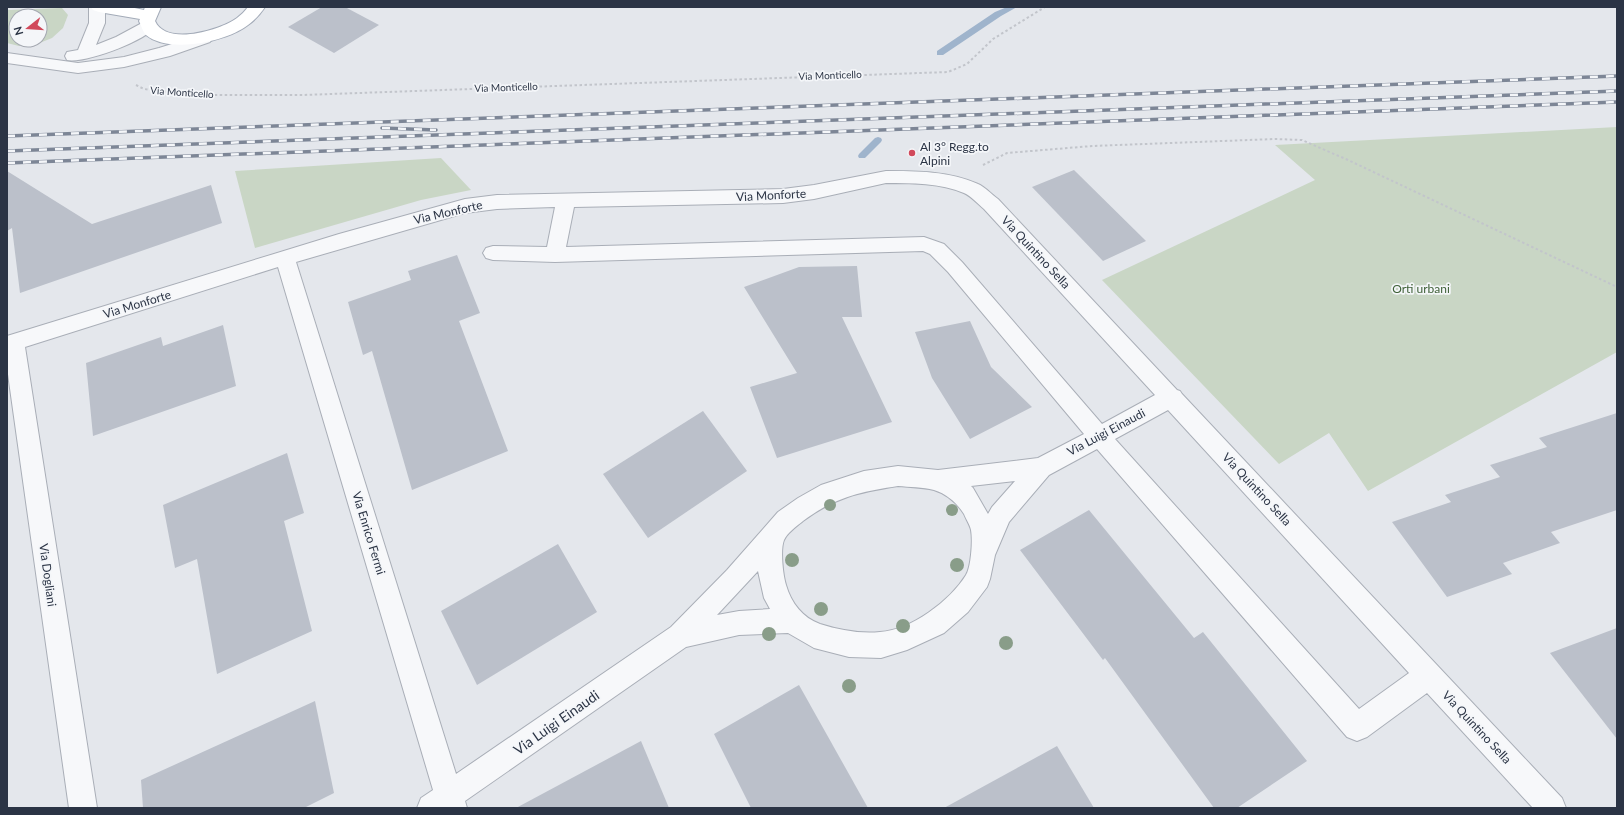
<svg xmlns="http://www.w3.org/2000/svg" width="1624" height="815" font-family="Lato,sans-serif">
	<style>
		.green { fill: #c9d6c5; fill-rule: evenodd }
		.lines { fill: none; stroke-linecap: round; stroke-linejoin: round }
		.stream { fill: #9fb4cc; fill-rule: evenodd }
		.building { fill: #bbc0ca }
		.minor-casing { stroke: #a9aeb7; stroke-width: 2 }
		.major-casing { stroke: #a3abb8; stroke-width: 2 }
		.path { stroke: #c2c5cb; stroke-width: 2; stroke-dasharray: 2.5 2.5; stroke-linecap: butt }
		.minor { fill: #f7f8fa; fill-rule: evenodd }
		.major { fill: #fff; fill-rule: evenodd }
		.rail-casing { stroke: #7d8696; stroke-width: 3.5 }
		.rail { stroke: #f4f6f9; stroke-width: 2.5; stroke-dasharray: 8; stroke-linecap: butt }
		.tree { fill: #899d89 }
		.poi-dot { fill: #d1495b; stroke: #f4f6f9; stroke-width: 1.5 }
		.labels { text-anchor: middle; dominant-baseline: central; stroke-width: 3.5; stroke-linejoin: round; paint-order: stroke }
		.far-street-label { font-size: 10px; fill: #2b3445; stroke: #f4f6f9 }
		.poi-label { font-size: 12px; fill: #2b3445; stroke: #f4f6f9; text-anchor: start }
		.street-label { font-size: 12px; fill: #2b3445; stroke: #f4f6f9 }
		.park-label { font-size: 12px; fill: #3f6138; stroke: #f4f6f9 }
		.near-street-label { font-size: 14px; fill: #2b3445; stroke: #f4f6f9 }
	</style>
	<rect width="100%" height="100%" fill="#e4e7ec"/>
	<g class="green">
		<path d="M62 8 68 15 63 28 52 38 37 44 19 46 7 43V10ZM16 16H40V40H16Z"/>
		<polygon points="1617,127 1617,352 1368,491 1329,433 1279,464 1102,280 1315,180 1275,145"/>
		<polygon points="441,158 471,190 421,200 255,248 235,171"/>
	</g>
	<g class="lines">
		<g class="stream">
			<polygon points="1007,7 1017,7 1001,16 943,55 937,55 937,51 995,12"/>
			<polygon points="878,137 881,138 882,140 881,142 865,158 859,158 858,156 859,154 875,138"/>
		</g>
	</g>
	<g class="building">
		<polygon points="322,7 345,7 379,25 334,53 288,27"/>
		<polygon points="1074,170 1146,241 1103,261 1032,187"/>
		<polygon points="7,171 92,224 211,185 222,223 20,293 12,228 7,231"/>
		<polygon points="457,255 480,313 459,321 508,451 412,490 372,351 363,355 348,302 411,280 408,271"/>
		<polygon points="857,266 862,317 842,317 892,422 777,458 750,387 797,373 744,287 799,267"/>
		<polygon points="970,321 991,367 1032,407 970,439 932,378 915,332"/>
		<polygon points="223,325 236,386 93,436 86,363 161,337 163,346"/>
		<polygon points="703,411 747,471 648,538 603,474"/>
		<polygon points="1617,413 1617,510 1551,532 1560,543 1503,563 1512,574 1447,597 1392,522 1451,502 1445,495 1500,477 1490,465 1547,447 1539,438"/>
		<polygon points="287,453 304,513 284,521 312,631 217,674 197,559 175,568 163,505"/>
		<polygon points="1089,510 1194,638 1203,632 1307,761 1237,808 1214,808 1105,658 1103,660 1020,550"/>
		<polygon points="558,544 597,612 477,685 441,611"/>
		<polygon points="1617,628 1617,739 1550,653"/>
		<polygon points="799,685 868,808 751,808 714,734"/>
		<polygon points="315,701 334,793 304,808 143,808 141,780"/>
		<polygon points="641,741 669,808 516,808"/>
		<polygon points="1057,746 1094,808 944,808"/>
	</g>
	<g class="lines">
		<g class="minor-casing">
			<g id="minor">
				<path d="M89 7H105V23L96 45 116 37 142 23 148 21 154 23 156 26C146 41 84 64 67 60L65 56 67 52 78 50 89 23Z"/>
				<polygon points="204,34 210,36 212,39 210,42 170,56 124,67 78,73 7,63 7,53 78,63 124,57 159,48"/>
				<path d="M886 171C916 171 950 171 978 184 985 187 991 194 998 199L1177 390 1180 391 1182 394 1562 798 1566 808H1533L1427 693 1367 737 1357 741 1347 737 1097 449 1049 475 1009 522 995 555 990 579 987 587 968 612 944 633 907 650 881 658 849 657 814 648 788 633 739 635 686 647 465 801 467 808H417L421 798 433 790 278 267 25 347 97 808H69L7 367V336L339 234 465 199 497 195 783 189 814 185ZM886 183C911 183 941 183 964 193 971 196 978 204 984 209L1155 395 1102 424 962 262 944 244 924 237 566 247 574 207 783 203 814 199ZM555 207 547 247 493 246 486 248 483 253 486 258 493 260 555 262 923 251 930 254 948 272 1084 434 1038 458 938 470 898 466 864 471 821 485 798 498 778 512 727 570 671 627 456 774 296 262 465 213 497 209ZM1168 410 1409 673 1359 709 1115 439ZM1015 481 992 507 988 514 973 488 971 486ZM898 486C909 487 923 487 934 490 947 494 957 503 964 514 966 519 970 525 971 530 973 541 971 567 966 575 950 601 911 630 880 632 860 634 839 630 820 624 803 618 791 603 786 585 783 575 780 550 784 540 787 533 797 526 803 521 835 497 860 492 898 486ZM758 571 764 598 770 609 739 611 717 615Z"/>
			</g>
		</g>
		<g class="major-casing">
			<path id="major" d="M91 7H130L144 10 145 7H161L155 21C166 46 219 31 237 18 241 15 245 11 248 7H265C261 13 254 21 248 25 226 42 169 54 146 35 143 32 141 25 139 21L140 19 99 12 93 10Z"/>
		</g>
		<g class="path">
			<polyline points="136,85 144,89 194,95 303,95 948,72 967,64 993,39 1045,7"/>
			<polyline points="983,165 1007,153 1092,146 1275,139 1302,140 1348,160 1617,287"/>
		</g>
		<use href="#minor" class="minor"/>
		<use href="#major" class="major"/>
		<g class="rail-casing">
			<g id="rail">
				<polyline points="382,128 436,130"/>
				<polyline points="7,136 1617,76"/>
				<polyline points="7,151 1617,91"/>
				<polyline points="7,163 1617,102"/>
			</g>
		</g>
		<use href="#rail" class="rail"/>
	</g>
	<g class="tree">
		<circle cx="830" cy="505" r="6"/>
		<circle cx="952" cy="510" r="6"/>
		<circle cx="792" cy="560" r="7"/>
		<circle cx="957" cy="565" r="7"/>
		<circle cx="821" cy="609" r="7"/>
		<circle cx="903" cy="626" r="7"/>
		<circle cx="769" cy="634" r="7"/>
		<circle cx="1006" cy="643" r="7"/>
		<circle cx="849" cy="686" r="7"/>
	</g>
	<circle class="poi-dot" cx="912" cy="153" r="4"/>
	<g class="labels">
		<g class="far-street-label">
			<text transform="translate(830 75) rotate(-2)">Via Monticello</text>
			<text transform="translate(506 87) rotate(-2)">Via Monticello</text>
			<text transform="translate(182 92) rotate(4)">Via Monticello</text>
		</g>
		<g class="poi-label">
			<text x="920" y="146">Al 3° Regg.to<tspan x="920" dy="14">Alpini</tspan></text>
		</g>
		<g class="street-label">
			<text transform="translate(771 195) rotate(-3)">Via Monforte</text>
			<text transform="translate(448 212) rotate(-13)">Via Monforte</text>
			<text transform="translate(1036 252) rotate(47)">Via Quintino Sella</text>
			<text transform="translate(137 304) rotate(-17)">Via Monforte</text>
			<text transform="translate(1106 432) rotate(-28)">Via Luigi Einaudi</text>
			<text transform="translate(1257 489) rotate(47)">Via Quintino Sella</text>
			<text transform="translate(369 533) rotate(73)">Via Enrico Fermi</text>
			<text transform="translate(48 575) rotate(82)">Via Dogliani</text>
			<text transform="translate(1477 727) rotate(47)">Via Quintino Sella</text>
		</g>
		<g class="park-label">
			<text x="1421" y="288">Orti urbani</text>
		</g>
		<g class="near-street-label">
			<text transform="translate(556 722) rotate(-35)">Via Luigi Einaudi</text>
		</g>
	</g>
	<rect width="1624" height="815" fill="none" stroke="#2b3445" stroke-width="16"/>
	<g transform="translate(28 28) rotate(253)"><circle r="19" fill="#f4f6f9" stroke="#a4a8b1"/>
	<path d="M0-3L7 15L0 10L-7 15Z" fill="#d1495b"/>
	<text y="-6" font-size="11" font-weight="bold" text-anchor="middle" fill="#2b3445">N</text>
	</g>
</svg>
